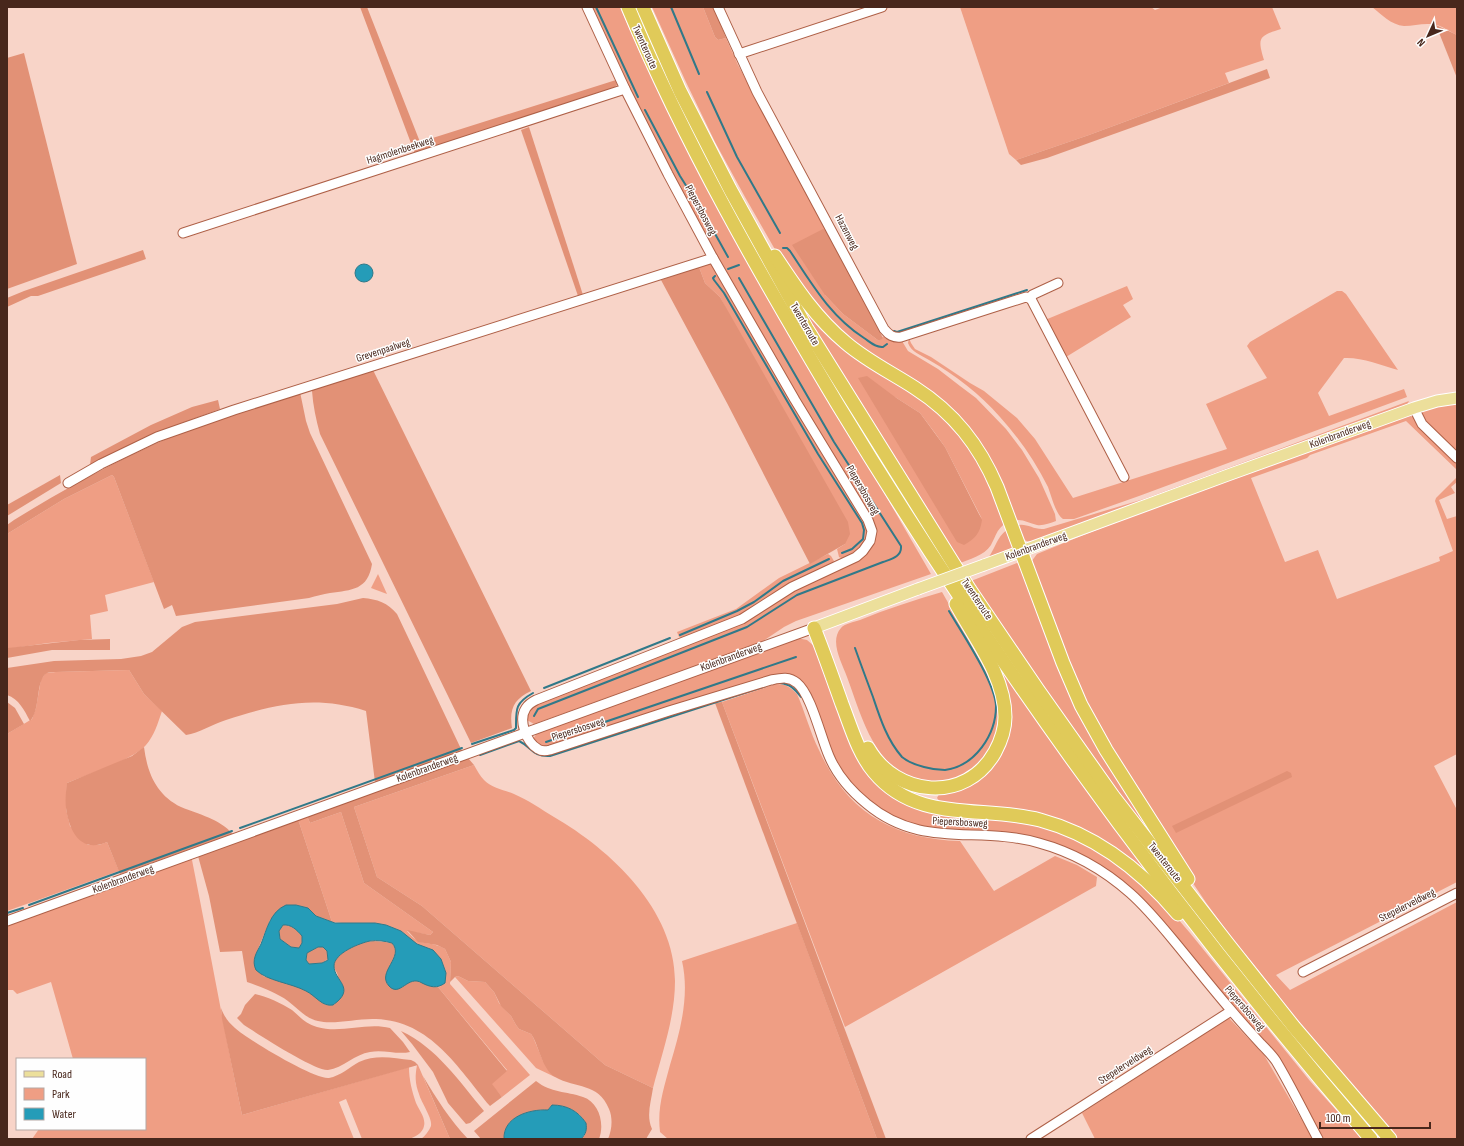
<svg xmlns="http://www.w3.org/2000/svg" width="1464" height="1146" font-family="'Sofia Sans Condensed',sans-serif">
	<style>
		.green { fill: #ef9e84; fill-rule: evenodd }
		.forest { fill: #e29176 }
		.water { fill: #259cb8; stroke: #307989; fill-rule: evenodd }
		.lines { fill: none; stroke-linecap: round; stroke-linejoin: round }
		.stream { stroke: #307989; stroke-width: 2 }
		.minor-casing { stroke: #ae6047; stroke-width: 11 }
		.major-casing { stroke: #fff; stroke-width: 13 }
		.highway-casing { stroke: #fff; stroke-width: 15 }
		.minor { stroke: #fff; stroke-width: 9 }
		.major { stroke: #ecdf9b; stroke-width: 11 }
		.highway { stroke: #e0ca59; stroke-width: 13 }
		.major-bridge-casing { stroke: #fff; stroke-width: 13; stroke-linecap: butt }
		.major-bridge { stroke: #ecdf9b; stroke-width: 11 }
		.labels { text-anchor: middle; dominant-baseline: central; stroke-width: 3; stroke-linejoin: round; paint-order: stroke }
		.street-label { font-size: 11px; fill: #48271c; stroke: #fefefe }
	</style>
	<rect width="100%" height="100%" fill="#f8d4c8"/>
	<g class="green">
		<polygon points="591,7 620,7 642,58 725,222 776,311 861,453 931,574 796,621 784,627 760,643 534,724 527,720 528,709 532,705 684,644 791,590 852,563 874,540 799,401 716,257 634,102"/>
		<path d="M652 7H703L715 37 718 40 726 38 738 65 827 231 825 295 843 314 879 341 885 335 902 341 908 351 938 369 960 386 976 398 1006 429 1022 450 1039 478 1055 514 1056 521C1050 523 1043 526 1037 525 1028 523 1022 518 1012 521L971 436 848 342 785 267 745 197 715 142 685 80Z"/>
		<path d="M960 7H1151L1155 10 1163 7H1272L1281 29C1259 36 1257 37 1264 60L1225 73 1229 83 1089 135 1016 160 1009 154Z"/>
		<path d="M1372 7H1457V35C1450 32 1444 27 1437 25 1425 22 1415 26 1404 26 1391 25 1381 14 1372 7Z"/>
		<path d="M772 253 816 319 911 388 968 440 1007 522C996 530 997 534 991 545 984 556 969 559 958 564L813 328ZM895 397 920 413 935 433 945 447 982 519Z"/>
		<path d="M713 263 863 514C864 519 869 527 869 533 870 545 852 555 843 559L839 557 837 549 845 544 720 297 705 283 699 267 705 264Z"/>
		<polygon points="1127,286 1133,299 1123,305 1131,317 1066,357 1045,320"/>
		<path d="M1337 291H1342L1346 294 1398 370C1381 365 1361 357 1344 358L1318 393 1329 416 1404 389 1407 397 1139 496 1074 519H1063C1056 515 1051 495 1048 487 1035 461 1019 438 1000 417 980 394 955 375 929 360 921 355 911 352 908 343L909 338 911 343 915 349 931 357 970 383 984 391 1017 418 1035 439 1073 498 1227 449 1206 404 1267 378 1247 346 1250 342Z"/>
		<path d="M1409 401 1407 405 1034 541C1022 543 1019 535 1014 526 1027 522 1032 530 1044 529L1144 499Z"/>
		<path d="M1457 403V455L1422 419C1422 418 1422 413 1422 412 1425 405 1450 404 1457 403Z"/>
		<polygon points="1408,415 1413,417 1456,460 1456,469 1406,421 1310,455 1307,458 1251,478 1285,562 1318,550 1337,599 1440,561 1439,557 1453,551 1435,501 1436,498 1457,477 1457,482 1451,487 1455,493 1439,500 1447,519 1457,516 1457,754 1434,766 1457,810 1457,882 1276,975 1290,990 1457,902 1457,1139 1394,1139 1310,1039 1278,995 1232,938 1207,904 1176,858 1083,704 1031,562 1037,554 1081,536 1224,480"/>
		<polygon points="112,475 114,477 154,582 105,595 108,611 90,615 92,639 48,643 7,649 7,534 64,499"/>
		<path d="M1009 529 1013 549 988 558C996 548 997 535 1009 529Z"/>
		<polygon points="828,554 831,556 834,561 832,565 746,614 682,639 679,637 677,632 736,609 779,578"/>
		<polygon points="1017,563 1021,565 1057,659 1172,866 1077,738 971,581"/>
		<polygon points="378,574 387,594 371,588"/>
		<path d="M942 592C953 611 964 631 974 650 985 669 997 689 1000 711 1000 716 999 721 998 726 992 777 929 802 891 765 867 742 858 706 847 677 842 663 829 641 841 628 844 624 854 622 860 620 887 609 914 600 942 592Z"/>
		<polygon points="797,638 807,640 814,646 884,788 984,816 1047,827 1093,845 1153,890 1190,933 1310,1081 1362,1139 1323,1139 1281,1061 1131,890 1048,843 953,833 899,821 867,801 844,774 792,677 547,748 538,746 533,739 537,733"/>
		<polygon points="991,652 1155,879 1087,834 941,803 937,798 940,792 962,785 1009,727"/>
		<path d="M129 670 144 694 162 711C158 723 154 736 146 745 133 760 86 775 67 783L66 809 70 826 88 845H99L107 842 119 871 7 911V734L32 719 36 708 41 679 46 673 56 672Z"/>
		<path d="M776 684C786 684 790 687 797 694 805 712 810 732 819 750 847 812 893 839 960 841L994 891 1055 856 1077 865 1097 877 1096 886 845 1027 722 702Z"/>
		<path d="M474 765C477 770 480 776 484 780 492 788 504 790 514 794 528 800 541 809 554 817 611 850 675 910 675 981 675 1018 662 1053 653 1088L605 1065 422 906 377 877 354 807Z"/>
		<path d="M341 812 364 883 433 932 430 935 407 931C422 949 428 939 445 949L451 962 450 984 530 1075 502 1097 491 1084 507 1070 438 987 441 986 446 973 441 959 429 948 423 947 412 941 401 931 386 925 375 923H342L332 922 298 819 307 816 310 823Z"/>
		<path d="M190 857 192 860C209 945 224 1030 242 1115L409 1067C409 1080 412 1091 416 1103 419 1110 426 1118 424 1126 423 1133 414 1138 408 1139 394 1141 376 1139 362 1139L346 1099 339 1102 354 1139H32L39 1129H145V1059H73L51 982 17 994 13 990H7V925Z"/>
		<path d="M797 923 877 1139H668L660 1132C657 1107 664 1088 670 1065 680 1032 690 996 682 961Z"/>
		<polygon points="458,976 468,981 485,982 494,992 499,1003 511,1016 516,1025 519,1029 531,1034 533,1037 543,1061 555,1077 536,1068 455,977"/>
		<polygon points="1229,1018 1264,1055 1313,1139 1095,1139 1082,1113"/>
		<path d="M417 1065H418L450 1139H421C425 1136 429 1131 431 1126 433 1119 421 1102 419 1094 415 1083 415 1076 417 1065Z"/>
	</g>
	<g class="forest">
		<polygon points="360,7 367,7 420,142 616,80 617,85 613,89 415,154"/>
		<polygon points="703,7 714,7 726,38 718,40 715,37"/>
		<polygon points="1436,25 1457,35 1457,78"/>
		<polygon points="24,53 77,264 7,289 7,58"/>
		<polygon points="1267,69 1270,78 1047,158 1021,165 1016,160 1089,135"/>
		<polygon points="529,127 583,295 578,296 521,130"/>
		<polygon points="823,229 827,231 830,235 883,338 879,341 843,314 825,295 792,245"/>
		<polygon points="143,250 146,259 38,296 31,296 7,307 7,298 24,291"/>
		<polygon points="699,267 705,283 720,297 848,522 850,534 845,544 810,564 727,403 661,280"/>
		<path d="M373 370 531 691C514 699 509 709 512 728L471 743 320 434C316 420 313 405 312 391L314 388Z"/>
		<path d="M867 376 895 397 920 413 945 447 982 520C980 533 976 538 964 545L957 542 858 378Z"/>
		<path d="M300 392 306 421 310 433 372 564C368 590 352 590 330 593 323 594 316 596 309 598L176 616 172 605 164 609 114 477 112 475 64 499 7 534V525L14 520C74 483 136 450 202 424 234 411 268 403 300 392Z"/>
		<polygon points="218,400 220,409 166,429 90,465 91,457 151,425 192,407"/>
		<polygon points="60,475 61,483 7,516 7,505"/>
		<path d="M363 598C377 599 388 603 397 614L462 751 375 782 366 711C315 695 275 704 226 720 213 724 199 733 186 735L144 694 129 670 56 672C53 672 49 672 47 673 35 680 41 710 30 721 24 710 19 699 7 695V668L54 661 121 659 141 656 152 652 182 627 195 622 337 604Z"/>
		<polygon points="110,639 110,650 52,650 7,658 8,648 79,640"/>
		<polygon points="7,702 15,708 24,724 7,734"/>
		<polygon points="722,702 886,1139 877,1139 715,703"/>
		<path d="M144 747C147 772 156 795 181 807 200 815 218 818 233 834L120 874 107 842C81 854 69 831 66 808 65 800 66 791 67 783L132 756Z"/>
		<path d="M468 758 474 765 354 807 377 877 422 906 605 1065 653 1088C651 1102 646 1116 652 1129L646 1139H608C612 1130 613 1118 609 1109 598 1082 576 1089 555 1077 543 1070 539 1048 533 1037L531 1034 519 1029 516 1025 511 1016 501 1006 494 992 485 982 468 981 458 976 455 977 450 982 451 962 445 949 437 945 418 942 407 930 430 935 433 932 364 883 341 812 310 823 307 816Z"/>
		<polygon points="1287,771 1291,773 1292,777 1176,833 1172,826"/>
		<path d="M298 819 332 922 316 916 308 908 296 905H286L270 920 256 954 263 976C280 981 300 985 314 995 321 1000 323 1007 333 1005L335 1004C336 997 339 982 338 976 337 971 333 969 334 964 336 952 362 941 373 941 379 941 386 942 392 943 403 955 384 967 387 983L396 989C405 987 408 981 414 980 420 979 430 987 438 987L507 1071 492 1084 502 1097 490 1106C458 1068 431 1021 376 1019 358 1018 334 1025 318 1021 303 1018 294 1003 280 996 270 990 258 986 247 982L242 951 220 952 209 896 198 856Z"/>
		<path d="M283 925C291 924 297 930 302 936V943L299 948 291 947 280 939 279 931Z"/>
		<polygon points="318,947 323,947 327,951 328,959 322,963 309,964 306,960 307,953"/>
		<path d="M255 994C268 997 281 1003 292 1010 300 1017 306 1024 317 1027 341 1034 366 1022 390 1028L403 1042 410 1052C397 1055 383 1049 370 1052 355 1054 343 1068 328 1070 315 1071 258 1034 244 1025L237 1018 241 1014 245 1005Z"/>
		<path d="M221 1008C224 1016 228 1022 235 1028 247 1039 315 1080 329 1078 340 1076 350 1067 359 1062 376 1054 393 1058 411 1060L415 1062 418 1065 242 1115 222 1019Z"/>
		<path d="M401 1031C437 1048 459 1081 484 1111L470 1123 466 1124 448 1103 433 1072 412 1044Z"/>
		<path d="M423 1076C436 1098 450 1120 468 1139H450Z"/>
		<path d="M536 1081C551 1093 566 1091 583 1097 599 1102 605 1124 599 1139H581L585 1135 586 1123C578 1110 567 1106 552 1105L548 1110C530 1109 503 1117 504 1139H481L474 1131Z"/>
	</g>
	<g class="water">
		<circle cx="364" cy="273" r="9"/>
		<path d="M286 905H296L308 908 316 916 335 923H375L386 925 401 931 417 944 433 950 441 959 446 973 445 983C437 989 430 987 422 983 408 974 400 998 389 986 376 972 405 957 392 943 385 941 377 940 370 941 360 943 334 953 334 966 334 981 357 988 333 1005 322 1007 316 996 306 991 291 983 267 981 256 970 251 960 257 952 261 944 267 929 270 912 286 905ZM283 925C291 924 297 930 302 936V943L299 948 291 947 280 939 279 931ZM318 947H323L327 951 328 960 322 963 309 964 306 960 307 953Z"/>
		<path d="M552 1105C567 1105 578 1111 586 1123 587 1130 586 1134 581 1139H504C503 1117 529 1109 548 1110Z"/>
	</g>
	<g class="lines">
		<g class="stream">
			<polyline points="596,7 638,97"/>
			<polyline points="671,7 699,74"/>
			<polyline points="707,92 737,157 780,233"/>
			<polyline points="645,110 680,176 704,214 728,257"/>
			<path d="M783 248H787L790 251C812 284 830 316 864 338 870 342 876 348 883 347L887 344"/>
			<polyline points="728,269 739,265"/>
			<polyline points="715,276 713,278 714,280 724,293 818,454 862,523 864,530 863,539 852,549 842,553"/>
			<polyline points="894,331 897,332 1027,290"/>
			<polyline points="680,635 737,611 754,602 783,581 829,559"/>
			<path d="M855 648C861 665 867 681 873 697 880 718 887 740 902 757 908 762 916 765 924 767 931 769 938 770 945 770 975 766 996 735 996 706 995 682 962 633 949 611"/>
			<path d="M780 683C790 684 795 689 801 697"/>
			<polyline points="544,688 670,638"/>
			<path d="M534 716 538 709 747 627 797 595 883 562C891 559 902 557 901 546L834 442 739 278"/>
			<polyline points="546,742 796,657"/>
			<path d="M472 744 514 730 516 728C516 709 515 703 533 693"/>
			<path d="M480 755 519 741C532 747 532 757 550 756L766 686"/>
			<polyline points="240,828 462,748"/>
			<polyline points="29,905 232,831"/>
			<polyline points="7,913 23,908"/>
		</g>
		<g class="minor-casing">
			<g id="minor">
				<path d="M587 7 625 89 668 174 713 258 795 400 868 520 872 531 870 541 863 551 856 557 792 587 742 619 536 700C532 702 528 705 526 708 518 720 526 742 538 749 541 751 546 751 550 750L669 711 771 680C781 678 789 676 797 683 811 694 821 738 829 756 837 775 851 791 867 804 922 850 977 825 1039 843 1072 852 1104 870 1130 893 1146 907 1160 924 1174 941 1193 964 1211 987 1230 1009 1240 1021 1250 1032 1261 1044 1266 1049 1272 1055 1276 1061 1291 1086 1304 1113 1318 1139"/>
				<path d="M718 7 757 92 884 329C889 335 893 338 901 337L1007 303 1026 297 1031 299"/>
				<polyline points="739,54 882,7"/>
				<polyline points="183,233 625,89"/>
				<polyline points="1058,283 1032,295 1031,299 1124,477"/>
				<polyline points="1414,408 1422,424 1457,458"/>
				<polyline points="68,483 101,464 157,437 234,410 713,258"/>
				<polyline points="7,921 814,628"/>
				<polyline points="1303,972 1457,893"/>
				<polyline points="1031,1139 1231,1011"/>
			</g>
		</g>
		<g class="major-casing">
			<g id="major">
				<polyline points="984,565 1228,475 1414,408 1437,401 1457,398"/>
				<polyline points="814,628 918,589"/>
			</g>
		</g>
		<g class="highway-casing">
			<g id="highway">
				<path d="M628 7C686 146 761 276 838 405 995 664 1174 910 1371 1139"/>
				<polyline points="643,7 680,91 730,189 807,329 970,590 1038,690 1113,796 1228,944 1294,1027 1390,1139"/>
				<path d="M775 256C796 288 816 318 846 343 867 361 892 373 915 388 954 413 979 445 997 487L1063 663 1081 705 1106 750 1188 879"/>
				<path d="M814 628C824 653 833 679 842 704 851 727 858 753 874 772 917 824 983 805 1040 820 1096 835 1141 870 1178 914"/>
				<path d="M868 748C896 797 966 804 995 752 1001 741 1005 730 1005 717 1005 676 975 639 956 604"/>
			</g>
		</g>
		<use href="#minor" class="minor"/>
		<use href="#major" class="major"/>
		<use href="#highway" class="highway"/>
		<g class="major-bridge-casing">
			<polyline id="major-bridge" points="918,589 984,565"/>
		</g>
		<use href="#major-bridge" class="major-bridge"/>
	</g>
	<g class="labels">
		<g class="street-label">
			<text transform="translate(645 47) rotate(66)">Twenteroute</text>
			<text transform="translate(400 150) rotate(-18)">Hagmolenbeekweg</text>
			<text transform="translate(701 210) rotate(62)">Piepersbosweg</text>
			<text transform="translate(847 232) rotate(62)">Hazenweg</text>
			<text transform="translate(805 324) rotate(60)">Twenteroute</text>
			<text transform="translate(383 350) rotate(-18)">Grevenpaalweg</text>
			<text transform="translate(1340 434) rotate(-20)">Kolenbranderweg</text>
			<text transform="translate(863 490) rotate(60)">Piepersbosweg</text>
			<text transform="translate(1036 546) rotate(-20)">Kolenbranderweg</text>
			<text transform="translate(977 599) rotate(56)">Twenteroute</text>
			<text transform="translate(731 657) rotate(-20)">Kolenbranderweg</text>
			<text transform="translate(578 729) rotate(-18)">Piepersbosweg</text>
			<text transform="translate(427 768) rotate(-20)">Kolenbranderweg</text>
			<text transform="translate(960 822) rotate(3)">Piepersbosweg</text>
			<text transform="translate(1165 862) rotate(52)">Twenteroute</text>
			<text transform="translate(123 879) rotate(-20)">Kolenbranderweg</text>
			<text transform="translate(1407 905) rotate(-27)">Stepelerveldweg</text>
			<text transform="translate(1245 1008) rotate(49)">Piepersbosweg</text>
			<text transform="translate(1125 1065) rotate(-33)">Stepelerveldweg</text>
		</g>
	</g>
	<rect width="1464" height="1146" fill="none" stroke="#48271c" stroke-width="16"/>
	<rect x="16" y="1058" width="130" height="72" fill="#fefefe" stroke="#b5a8a4"/>
	<rect x="24" y="1071" width="20" height="6" fill="#ecdf9b" stroke="#b5a8a4"/>
	<text x="52" y="1078" font-size="12" fill="#48271c">Road</text>
	<rect x="24" y="1088" width="20" height="12" fill="#ef9e84" stroke="#b5a8a4"/>
	<text x="52" y="1098" font-size="12" fill="#48271c">Park</text>
	<rect x="24" y="1108" width="20" height="12" fill="#259cb8" stroke="#b5a8a4"/>
	<text x="52" y="1118" font-size="12" fill="#48271c">Water</text>
	<g transform="translate(1428 36) rotate(226)" stroke="#fefefe" stroke-width="3" paint-order="stroke">
	<path d="M0-3L7 15L0 10L-7 15Z" fill="#48271c"/>
	<text y="-6" font-size="11" font-weight="bold" text-anchor="middle" fill="#48271c">N</text>
	</g>
	<path d="M1320 1122v6h110v-6" fill="none" stroke="#48271c" stroke-width="2"/>
	<text x="1326" y="1122" font-size="12" fill="#48271c" stroke="#fefefe" stroke-width="3" paint-order="stroke">100 m</text>
</svg>
